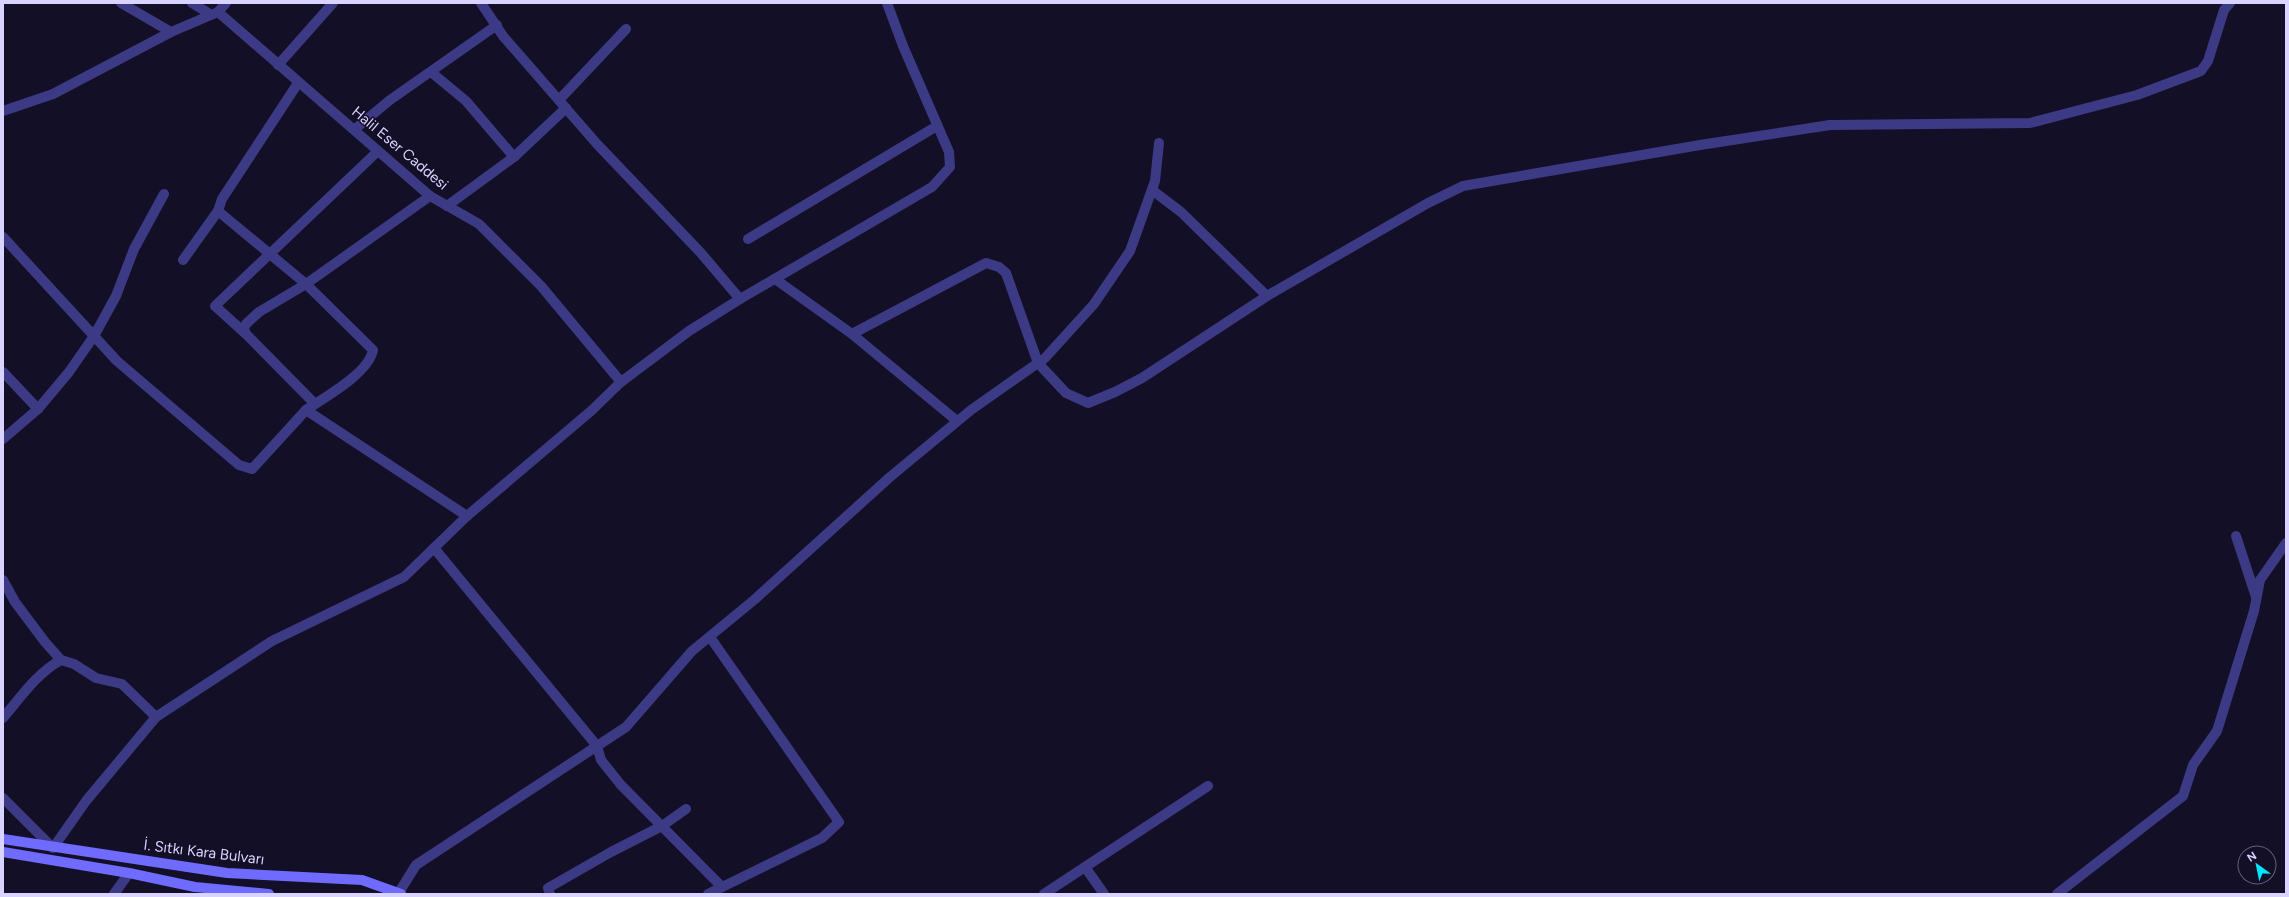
<svg xmlns="http://www.w3.org/2000/svg" width="2289" height="897" font-family="Figtree,sans-serif">
	<style>
		.lines { fill: none; stroke-linecap: round; stroke-linejoin: round }
		.minor { stroke: #3d3a85; stroke-width: 10 }
		.tertiary { stroke: #3d3a85; stroke-width: 10 }
		.secondary { stroke: #6f6bff; stroke-width: 10 }
		.labels { text-anchor: middle; dominant-baseline: central; stroke-width: 3; stroke-linejoin: round; paint-order: stroke }
		.street-label { font-size: 15px; fill: #d9d4ff; stroke: #130f26 }
	</style>
	<rect width="100%" height="100%" fill="#130f26"/>
	<g class="lines">
		<g class="minor">
			<polyline points="121,3 171,32"/>
			<polyline points="192,3 210,14"/>
			<polyline points="481,3 503,36 597,144 700,252 740,299"/>
			<polyline points="278,65 333,3"/>
			<polyline points="431,72 466,101 514,157"/>
			<path d="M298 83 222 199 218 211 306 284 373 350C369 373 325 397 306 410L467 516"/>
			<polyline points="559,100 626,29"/>
			<polyline points="355,129 390,100 497,25"/>
			<polyline points="1152,190 1181,212 1267,296"/>
			<polyline points="447,206 514,157 566,108"/>
			<polyline points="3,237 117,361 239,465 252,469 306,410"/>
			<polyline points="748,239 937,126"/>
			<polyline points="183,260 218,211"/>
			<polyline points="775,279 852,334 957,421"/>
			<polyline points="246,334 215,306 378,151"/>
			<polyline points="852,334 986,263 999,267 1006,273 1038,363 1066,393 1088,403 1115,392 1142,378 1267,296 1428,203 1463,186 1700,145 1830,125 2030,123 2137,95 2201,71 2208,61 2224,10 2230,3"/>
			<polyline points="3,372 38,409"/>
			<polyline points="315,404 246,334 244,329 246,324 259,312 306,284 430,196"/>
			<polyline points="3,439 38,409 69,372 94,336 116,296 134,249 164,194"/>
			<polyline points="2236,536 2256,597"/>
			<polyline points="434,548 597,746 601,760 621,785 722,887"/>
			<polyline points="3,580 15,602 45,642 61,660 74,664 96,678 122,684 156,717"/>
			<path d="M3 718C20 698 38 672 61 660"/>
			<polyline points="3,798 53,848 86,801 156,717 272,641 404,577 467,516 591,411 621,382 689,331 740,299 932,187 950,167 949,152 903,46 887,3"/>
			<polyline points="1085,867 1104,894"/>
			<polyline points="114,894 129,873"/>
			<polyline points="398,894 416,865 626,727 692,651 754,600 890,477 971,410 1045,358 1094,304 1130,251 1155,181 1159,143"/>
			<polyline points="550,894 548,888 611,852 662,826 686,809"/>
			<polyline points="708,894 822,838 839,822 710,637"/>
			<polyline points="1044,894 1208,786"/>
			<polyline points="2057,894 2183,796 2193,765 2217,731 2254,611 2260,580 2286,543"/>
		</g>
		<g class="tertiary">
			<polyline points="218,12 430,196 479,224 541,286 621,382"/>
			<polyline points="3,111 53,94 171,32 218,12 226,3"/>
		</g>
		<g class="secondary">
			<polyline points="3,839 227,873 362,880 401,894"/>
			<polyline points="3,852 129,873 195,887 269,894"/>
		</g>
	</g>
	<g class="labels">
		<g class="street-label">
			<text transform="translate(400 148) rotate(40)">Halil Eser Caddesi</text>
			<text transform="translate(204 852) rotate(7)">İ. Sıtkı Kara Bulvarı</text>
		</g>
	</g>
	<rect width="2289" height="897" fill="none" stroke="#d9d4ff" stroke-width="8"/>
	<g transform="translate(2257 865) rotate(327)"><circle r="19" fill="#130f26" stroke="#625e7d"/>
	<path d="M0-3L7 15L0 10L-7 15Z" fill="#00e5ff"/>
	<text y="-6" font-size="11" font-weight="bold" text-anchor="middle" fill="#d9d4ff">N</text>
	</g>
</svg>
